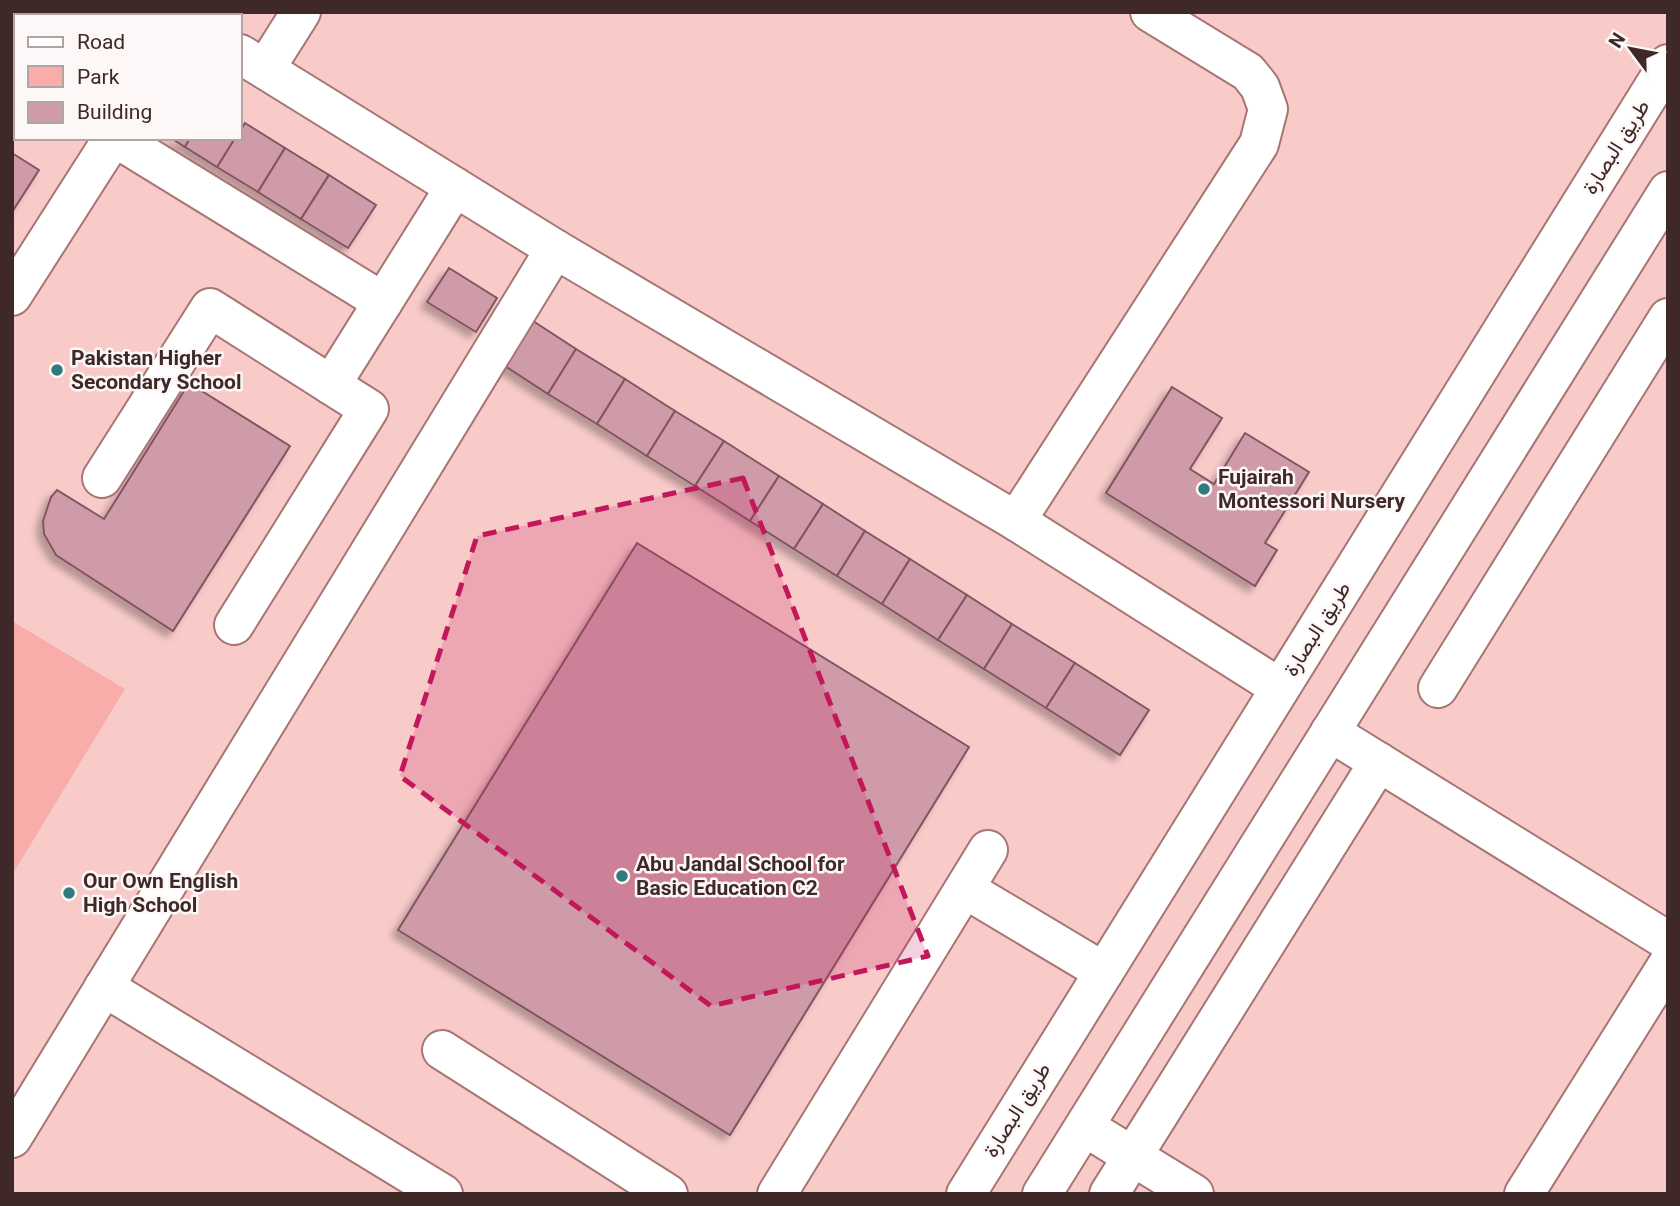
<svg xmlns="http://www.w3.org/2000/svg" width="1680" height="1206" font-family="Roboto,Vazirmatn,sans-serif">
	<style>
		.green { fill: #f8adab }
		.building { fill: #cf9ba9; stroke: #825461; stroke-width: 2; filter: url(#shadow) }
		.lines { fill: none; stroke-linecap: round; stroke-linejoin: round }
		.minor-casing { stroke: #a77573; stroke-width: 42 }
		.minor { stroke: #fff; stroke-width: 38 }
		.marked { fill: #c2185b; fill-opacity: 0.2; stroke: #c2185b; stroke-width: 5; stroke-dasharray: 14 9; stroke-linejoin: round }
		.poi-dot { fill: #317a7f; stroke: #fdf7f7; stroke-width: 2.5 }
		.labels { text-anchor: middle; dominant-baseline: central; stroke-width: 5; stroke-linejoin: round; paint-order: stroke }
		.street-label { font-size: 21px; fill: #3e2928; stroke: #fdf7f7 }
		.poi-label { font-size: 21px; font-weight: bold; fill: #3e2928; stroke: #fdf7f7; text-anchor: start }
	</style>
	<defs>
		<filter id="shadow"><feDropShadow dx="-6" dy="6" stdDeviation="3.5" flood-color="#0004"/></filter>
	</defs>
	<rect width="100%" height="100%" fill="#f8cbc9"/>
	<polygon class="green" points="12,621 125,689 12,875"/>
	<g class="building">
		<polygon points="12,12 44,12 41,16 16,16 16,36 12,33"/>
		<polygon points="44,12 61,12 67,16 41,16"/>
		<polygon points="245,123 285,148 258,192 217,167 235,138 240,138 240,131"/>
		<polygon points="171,138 190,138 185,147"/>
		<polygon points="190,138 235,138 217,167 185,147"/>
		<polygon points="285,148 329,175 301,219 258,192"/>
		<polygon points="12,153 39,170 12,212"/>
		<polygon points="329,175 376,205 348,248 301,219"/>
		<polygon points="449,268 497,298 476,332 427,302"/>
		<polygon points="530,319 576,349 548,394 502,364"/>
		<polygon points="576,349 625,379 597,424 548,394"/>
		<polygon points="625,379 675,411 647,456 597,424"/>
		<polygon points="189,383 290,446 173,631 56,555 44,534 43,521 51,497 57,490 104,519"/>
		<polygon points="1172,387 1222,418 1190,469 1214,484 1245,433 1309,472 1265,543 1277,550 1255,586 1106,493"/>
		<polygon points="675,411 724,441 695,486 647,456"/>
		<polygon points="724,441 779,476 750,521 695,486"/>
		<polygon points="779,476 823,504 794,549 750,521"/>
		<polygon points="823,504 865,531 837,576 794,549"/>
		<polygon points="865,531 910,559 882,604 837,576"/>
		<polygon points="637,543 969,747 730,1135 398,930"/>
		<polygon points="910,559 967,595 938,640 882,604"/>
		<polygon points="967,595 1012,624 984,669 938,640"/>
		<polygon points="1012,624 1075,663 1046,708 984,669"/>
		<polygon points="1075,663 1149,710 1120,755 1046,708"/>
	</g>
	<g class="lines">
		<g class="minor-casing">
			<g id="minor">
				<polyline points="174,12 179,16"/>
				<polyline points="240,54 555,249 1016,521 1280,688"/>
				<polyline points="265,69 301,12"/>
				<polyline points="12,73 16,75"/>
				<polyline points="116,138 383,302"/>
				<polyline points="12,296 113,138"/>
				<polyline points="331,385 455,187"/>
				<polyline points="102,478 210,308 369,409 234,625"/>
				<polyline points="1016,521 1259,144 1268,109 1260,87 1248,72 1150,12"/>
				<polyline points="1438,688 1668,318"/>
				<polyline points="1330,732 1668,941"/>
				<polyline points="965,889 1104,972"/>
				<polyline points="104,987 443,1194"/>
				<polyline points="442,1050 668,1194"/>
				<polyline points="1085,1127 1194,1194"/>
				<polyline points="12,1138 555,249"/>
				<polyline points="777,1194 988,850"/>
				<polyline points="966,1194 1668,64"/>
				<polyline points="1042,1194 1668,191"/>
				<polyline points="1109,1194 1379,762"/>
				<polyline points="1524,1194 1668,964"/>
			</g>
		</g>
		<use href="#minor" class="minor"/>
	</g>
	<path class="marked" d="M743 478 928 956 711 1006 400 776 477 536Z"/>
	<g class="poi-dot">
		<circle cx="57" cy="370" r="7"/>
		<circle cx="1204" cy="489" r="7"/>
		<circle cx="622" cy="876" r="7"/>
		<circle cx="69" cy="893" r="7"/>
	</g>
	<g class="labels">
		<g class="street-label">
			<text transform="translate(1616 147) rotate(-58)">طريق البصارة</text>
			<text transform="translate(1317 629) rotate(-58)">طريق البصارة</text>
			<text transform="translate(1017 1110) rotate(-58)">طريق البصارة</text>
		</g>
		<g class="poi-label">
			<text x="71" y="358">Pakistan Higher<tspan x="71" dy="24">Secondary School</tspan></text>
			<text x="1218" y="477">Fujairah<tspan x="1218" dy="24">Montessori Nursery</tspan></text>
			<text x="636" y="864">Abu Jandal School for<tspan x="636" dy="24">Basic Education C2</tspan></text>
			<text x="83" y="881">Our Own English<tspan x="83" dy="24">High School</tspan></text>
		</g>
	</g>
	<rect width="1680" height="1206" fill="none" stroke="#3e2928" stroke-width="28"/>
	<rect x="14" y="14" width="228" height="126" fill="#fdf7f7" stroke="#b1a5a4" stroke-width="2"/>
	<rect x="28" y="37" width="35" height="10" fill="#ffffff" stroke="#b1a5a4" stroke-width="2"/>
	<text x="77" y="49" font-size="21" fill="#3e2928">Road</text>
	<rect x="28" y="66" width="35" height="21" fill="#f8adab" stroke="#b1a5a4" stroke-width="2"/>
	<text x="77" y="84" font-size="21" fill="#3e2928">Park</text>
	<rect x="28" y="102" width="35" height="21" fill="#cf9ba9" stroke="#b1a5a4" stroke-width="2"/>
	<text x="77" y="119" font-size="21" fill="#3e2928">Building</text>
	<g transform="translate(1631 49) rotate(302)" stroke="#fdf7f7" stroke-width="5" paint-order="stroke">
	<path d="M0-5L12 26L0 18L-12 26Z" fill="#3e2928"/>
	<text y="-10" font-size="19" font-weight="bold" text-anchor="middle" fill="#3e2928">N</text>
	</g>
</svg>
